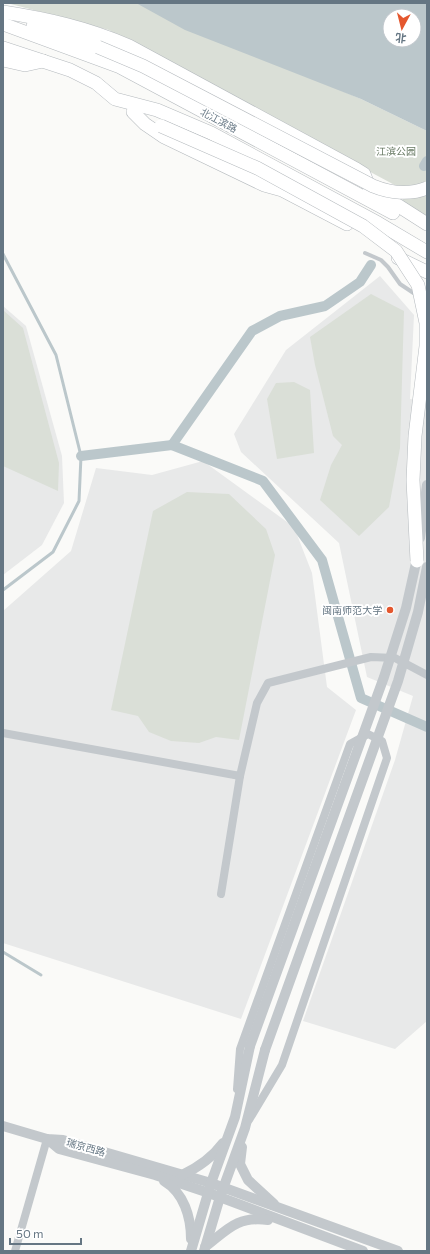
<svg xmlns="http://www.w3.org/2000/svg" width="430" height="1254" font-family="Commissioner,'Noto Sans SC',sans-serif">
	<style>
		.built { fill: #e8e9e9 }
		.green { fill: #dadfd7 }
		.water { fill: #bbc7cb; fill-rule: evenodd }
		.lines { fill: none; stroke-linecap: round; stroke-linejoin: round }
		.stream { stroke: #bbc7cb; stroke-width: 3 }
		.canal { stroke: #bbc7cb; stroke-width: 10 }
		.primary-casing { stroke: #b5babe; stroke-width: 14 }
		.service { stroke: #c3c8cc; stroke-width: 4 }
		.minor { stroke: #c3c8cc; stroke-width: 8 }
		.tertiary { stroke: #c3c8cc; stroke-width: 10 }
		.primary { stroke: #fff; stroke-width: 13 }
		.primary-bridge-casing { stroke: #b5babe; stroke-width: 14; stroke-linecap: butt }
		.tertiary-bridge { stroke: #c3c8cc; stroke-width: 10 }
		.primary-bridge { stroke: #fff; stroke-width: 13 }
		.poi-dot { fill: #e4572e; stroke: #fff; stroke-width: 1.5 }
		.labels { text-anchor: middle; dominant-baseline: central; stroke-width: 4; stroke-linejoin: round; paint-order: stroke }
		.street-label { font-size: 10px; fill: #657683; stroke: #fff }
		.park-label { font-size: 10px; fill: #687a64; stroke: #fff }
		.poi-label { font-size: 10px; fill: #657683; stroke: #fff; text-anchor: end }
	</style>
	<rect width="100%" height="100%" fill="#fafaf8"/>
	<g class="built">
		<polygon points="380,276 414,315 410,399 427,402 427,1021 395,1049 303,1021 395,760 413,696 367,677 339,543 241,452 234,434 286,350"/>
		<polygon points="3,306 26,326 62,456 64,503 42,545 3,575"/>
		<polygon points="203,461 294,527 312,573 327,687 356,710 241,1019 3,943 3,611 71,551 96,468 152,475"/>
	</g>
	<g class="green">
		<polygon points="7,3 136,3 361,99 427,131 427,223 401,210 404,190 131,44 109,30"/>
		<polygon points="371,294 404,311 400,448 389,507 359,536 320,500 331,465 342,445 333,436 315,365 310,337"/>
		<polygon points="3,310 23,328 59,463 58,491 3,466"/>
		<polygon points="294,382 310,390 314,453 277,459 267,399 276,383"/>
		<polygon points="187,492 229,494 266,529 275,555 239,740 216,737 199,743 171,741 149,732 138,716 111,710 153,511"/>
	</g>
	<path class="water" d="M136 3H427V131L361 99 185 30ZM390 16H414V40H390Z"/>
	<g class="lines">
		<g class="stream">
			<polyline points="3,254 56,355 81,456 79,501 53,552 3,590"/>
			<polyline points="3,952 41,975"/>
		</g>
		<g class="canal">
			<polyline points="424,166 427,161"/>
			<polyline points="371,265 360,282 325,306 280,316 252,331 172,445 263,481 322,560 361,698 427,727"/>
			<polyline points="81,456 172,445"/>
		</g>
		<g class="primary-casing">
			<g id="primary">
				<path d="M3 12C48 19 87 28 129 46L356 169 364 174 369 187 427 224"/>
				<polyline points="3,24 120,67 393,213"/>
				<polyline points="33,26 98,47"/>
				<polyline points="3,48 70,70 96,83 115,99 157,110 211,133 378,223 427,252"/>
				<polyline points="3,60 25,65 43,61"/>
				<polyline points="133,112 145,124 164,137 264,185 282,190 347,224"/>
				<polyline points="398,258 427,272"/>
			</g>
		</g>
		<polyline class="service" points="365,253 381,260 388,267 400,284 418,296"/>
		<g class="minor">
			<polyline points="3,733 240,776 257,703 268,683 371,657 395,658 427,675"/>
			<polyline points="221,894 240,776"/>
			<polyline points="237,1089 240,1049 350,744 368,734 382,741 387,758 282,1065 249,1120"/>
			<polyline points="15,1251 47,1139"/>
		</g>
		<g class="tertiary">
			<polyline points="3,1126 47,1139 63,1140 211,1183 398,1251"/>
			<polyline points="47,1139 59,1149 155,1175 209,1193 363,1251"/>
			<polyline points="242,1147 240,1164 248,1180 274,1204"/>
			<path d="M182 1175C199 1167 212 1158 223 1143"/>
			<path d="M164 1181C184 1193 191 1217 191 1239"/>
			<path d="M205 1247C228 1229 237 1216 268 1220"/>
			<polyline points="191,1251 211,1183 235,1117 250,1046"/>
			<polyline points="204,1251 220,1197 245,1128 265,1050"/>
		</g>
		<use href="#primary" class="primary"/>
		<g class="primary-bridge-casing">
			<g id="primary-bridge">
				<path d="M98 47 143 66 373 186C390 193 410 195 427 188"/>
				<polyline points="161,126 257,168 363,226 396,251 418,285 426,323 426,346 415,436 413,480 417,561"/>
			</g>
		</g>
		<g class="tertiary-bridge">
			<polyline points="420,538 427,485"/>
			<polyline points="250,1046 384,677 406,608 418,554"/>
			<polyline points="265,1050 398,681 418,612 427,567"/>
		</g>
		<use href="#primary-bridge" class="primary-bridge"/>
	</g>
	<circle class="poi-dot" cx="390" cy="610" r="4"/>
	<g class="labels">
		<g class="street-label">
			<text transform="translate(219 120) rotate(28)">北江滨路</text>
			<text transform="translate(86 1147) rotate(16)">瑞京西路</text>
		</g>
		<g class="park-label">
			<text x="396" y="151">江滨公园</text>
		</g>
		<g class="poi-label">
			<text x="382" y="610">闽南师范大学</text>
		</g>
	</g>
	<rect width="430" height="1254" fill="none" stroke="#657683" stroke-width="8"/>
	<g transform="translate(402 28) rotate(187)"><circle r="19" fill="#ffffff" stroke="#c1c8cd"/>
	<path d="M0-3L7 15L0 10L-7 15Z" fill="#e4572e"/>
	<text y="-6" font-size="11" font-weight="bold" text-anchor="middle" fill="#657683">北</text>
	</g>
	<path d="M10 1238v6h71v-6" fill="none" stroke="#657683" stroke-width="2"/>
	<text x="16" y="1238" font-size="12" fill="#657683" stroke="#ffffff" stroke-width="3" paint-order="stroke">50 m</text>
</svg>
